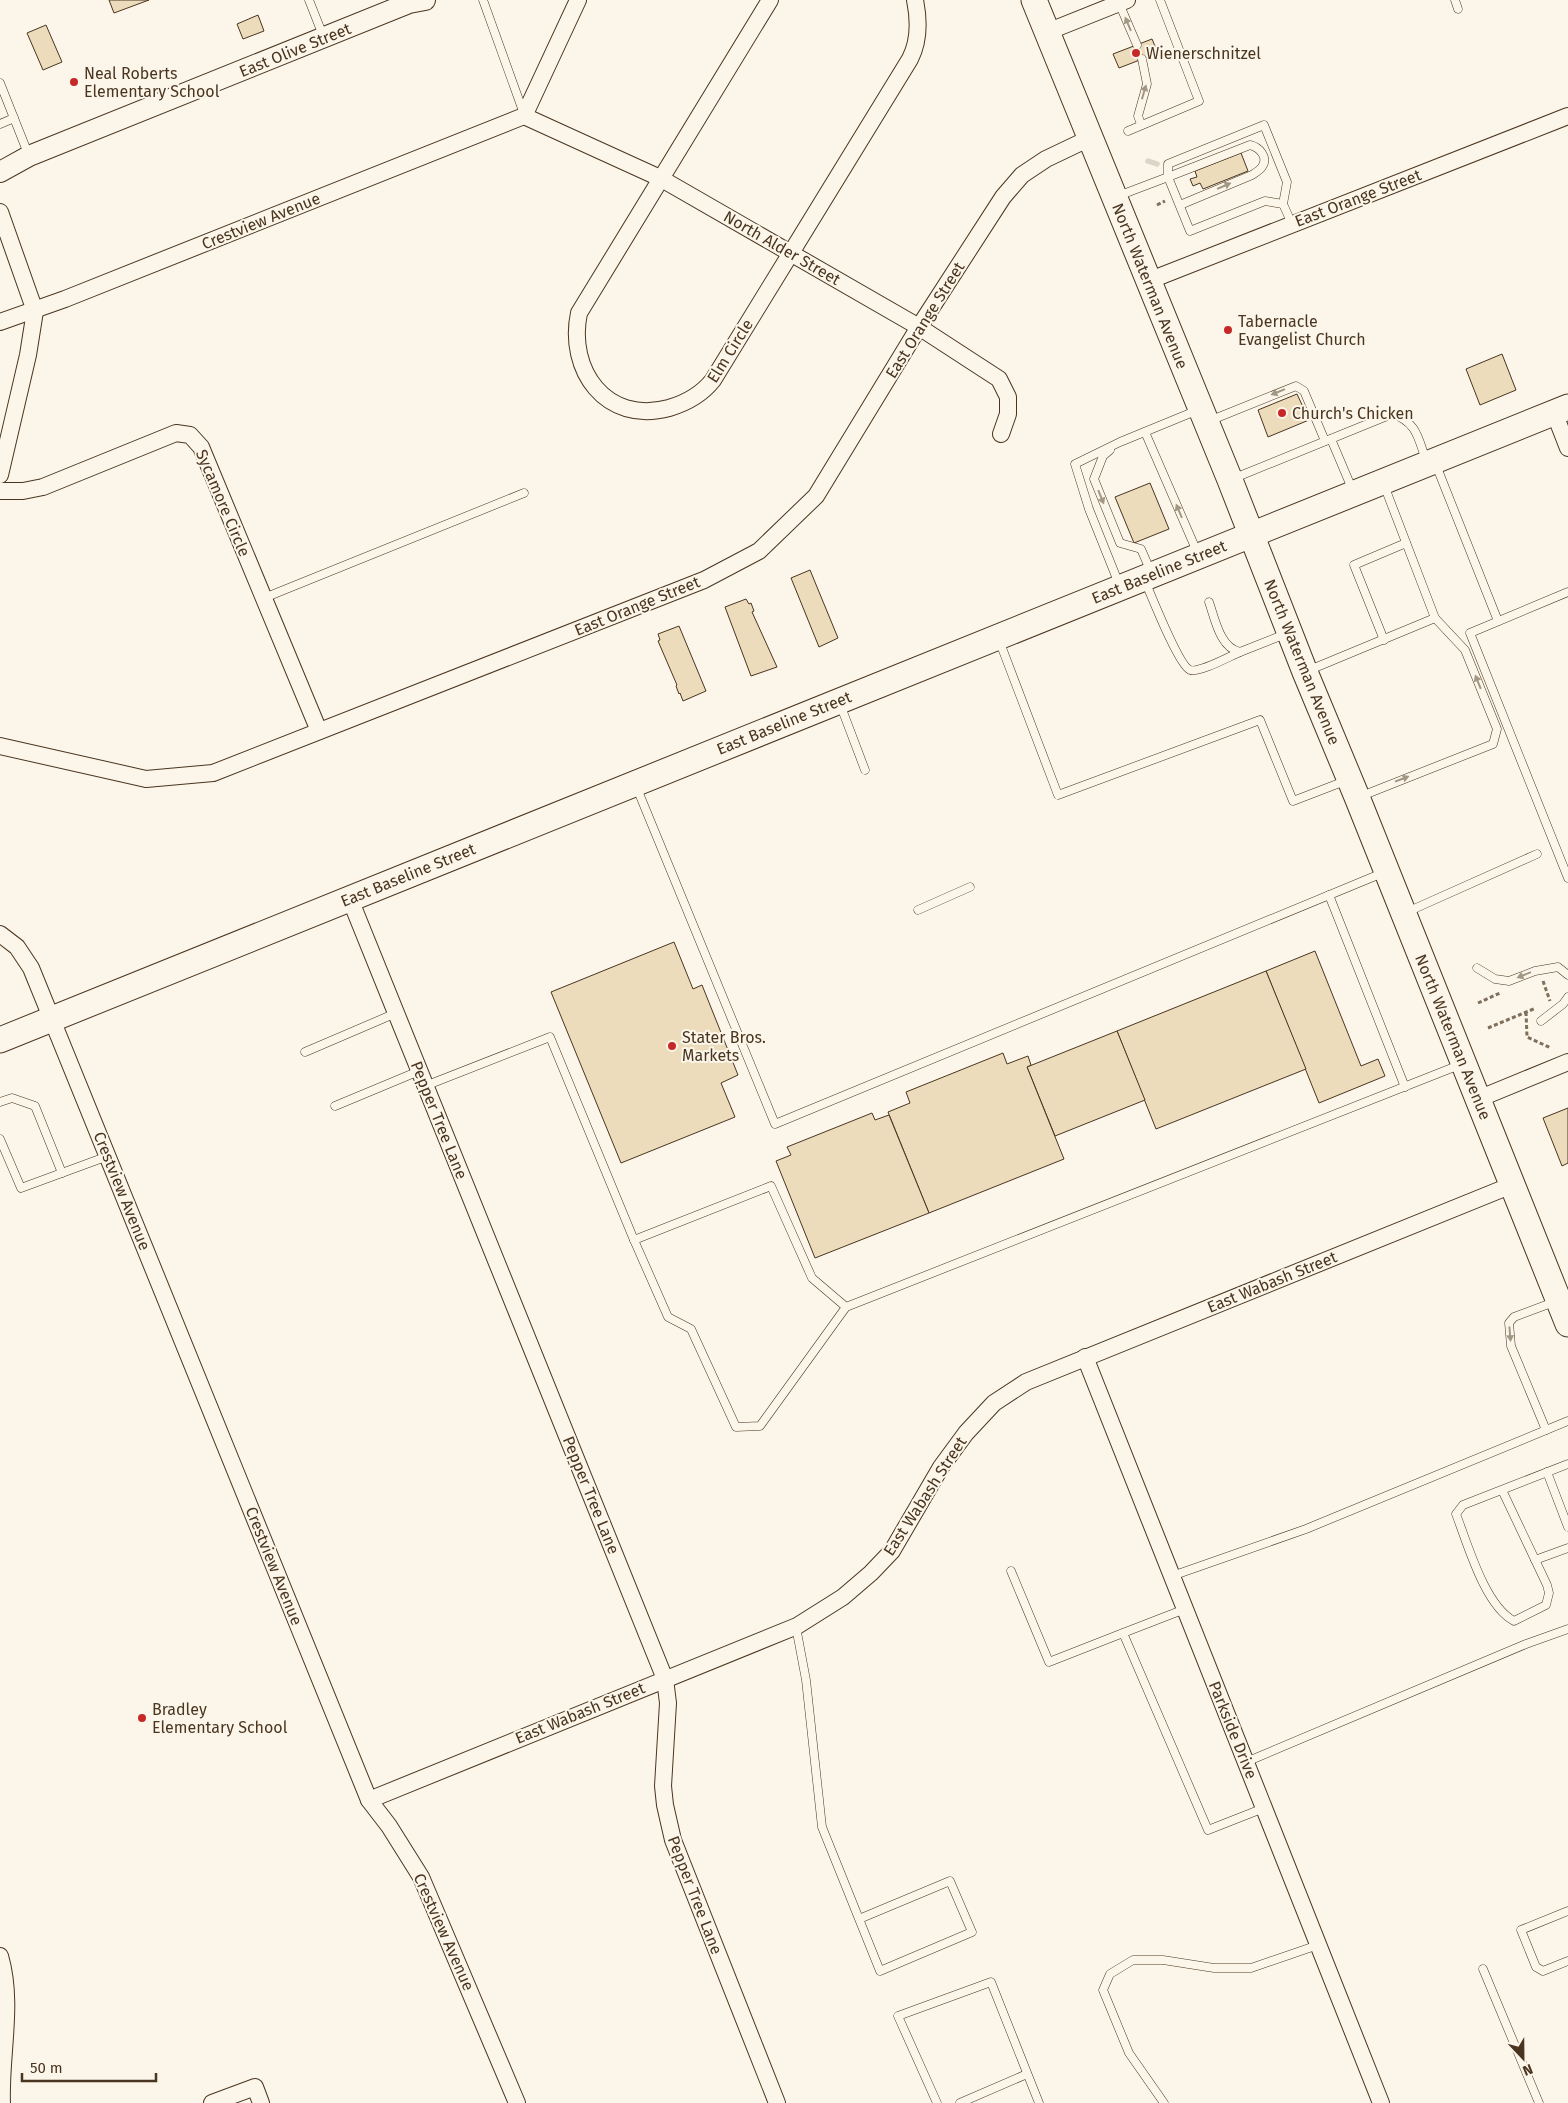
<svg xmlns="http://www.w3.org/2000/svg" width="1568" height="2103" font-family="'Fira Sans',sans-serif">
	<style>
		.lines { fill: none; stroke-linecap: round; stroke-linejoin: round }
		.stream { stroke: #dcd4c6; stroke-width: 5.5 }
		.building { fill: #ecdcbc; stroke: #4a3520 }
		.service-casing { stroke: #4a3520; stroke-width: 9 }
		.minor-casing { stroke: #4a3520; stroke-width: 18 }
		.tertiary-casing { stroke: #4a3520; stroke-width: 22 }
		.primary-casing { stroke: #4a3520; stroke-width: 27 }
		.path { stroke: #7f6f5c; stroke-width: 3; stroke-dasharray: 4 2.5; stroke-linecap: butt }
		.service { stroke: #fbf6e9; stroke-width: 8 }
		.minor { stroke: #fbf6e9; stroke-width: 16 }
		.tertiary { stroke: #fbf6e9; stroke-width: 20 }
		.primary { stroke: #fbf6e9; stroke-width: 25 }
		.oneway { fill: #a29684 }
		.poi-dot { fill: #c62828; stroke: #fbf6e9; stroke-width: 2 }
		.labels { text-anchor: middle; dominant-baseline: central; stroke-width: 4; stroke-linejoin: round; paint-order: stroke }
		.street-label { font-size: 16px; fill: #4a3520; stroke: #fbf6e9 }
		.poi-label { font-size: 16px; fill: #4a3520; stroke: #fbf6e9; text-anchor: start }
	</style>
	<rect width="100%" height="100%" fill="#fbf6e9"/>
	<g class="lines">
		<polyline class="stream" points="1148,161 1157,164"/>
	</g>
	<g class="building">
		<polygon points="109,0 149,0 114,13"/>
		<polygon points="258,15 264,31 243,39 237,24"/>
		<polygon points="46,25 62,62 43,70 27,33"/>
		<polygon points="1152,39 1158,53 1119,68 1113,54"/>
		<polygon points="1241,153 1248,171 1203,189 1200,183 1193,186 1190,179 1197,177 1195,171"/>
		<polygon points="1502,354 1516,390 1480,405 1466,369"/>
		<polygon points="1297,394 1309,420 1268,437 1258,410"/>
		<polygon points="1150,483 1169,529 1134,543 1115,497"/>
		<polygon points="810,570 838,638 819,647 791,578"/>
		<polygon points="746,599 749,604 751,603 754,611 752,612 777,667 751,676 725,607"/>
		<polygon points="679,626 706,691 683,701 680,693 679,694 676,686 677,685 658,641 660,640 658,634"/>
		<polygon points="674,942 693,989 702,985 738,1075 721,1083 735,1117 621,1163 551,992"/>
		<polygon points="1315,951 1361,1066 1378,1059 1385,1076 1319,1103 1266,971"/>
		<polygon points="1266,971 1306,1069 1156,1129 1117,1031"/>
		<polygon points="1117,1031 1145,1100 1055,1136 1027,1067"/>
		<polygon points="1003,1053 1007,1064 1028,1056 1031,1065 1027,1067 1064,1159 929,1213 888,1112 910,1103 906,1092"/>
		<polygon points="1568,1108 1568,1163 1562,1166 1543,1118"/>
		<polygon points="872,1113 875,1120 889,1115 929,1213 815,1258 776,1161 791,1155 787,1147"/>
	</g>
	<g class="lines">
		<g class="service-casing">
			<g id="service">
				<polyline points="309,0 324,38"/>
				<polyline points="483,0 524,114"/>
				<polyline points="1455,0 1458,9"/>
				<polyline points="1119,3 1137,45"/>
				<polyline points="0,83 29,156"/>
				<polyline points="0,124 14,118"/>
				<polyline points="1141,124 1138,116 1147,84 1142,59"/>
				<polyline points="1128,131 1199,101 1160,0"/>
				<polyline points="1118,196 1168,177 1168,164 1264,125 1287,182 1283,204 1292,224"/>
				<path d="M1180 205 1252 175C1255 173 1260 170 1262 167 1269 157 1259 147 1250 145L1168 177 1190 231 1265 201 1283 204"/>
				<polyline points="1209,421 1296,386 1304,391 1325,441"/>
				<polyline points="1145,432 1198,554"/>
				<polyline points="1331,439 1353,491"/>
				<polyline points="1110,450 1103,456 1094,479 1120,543 1141,549 1151,572"/>
				<polyline points="1436,465 1498,621"/>
				<path d="M1232 479 1392 414C1417 422 1418 438 1426 460"/>
				<path d="M1145 581C1151 595 1179 666 1190 670 1200 673 1230 656 1240 652"/>
				<polyline points="1119,584 1089,509 1075,464 1120,442 1198,410"/>
				<polyline points="1568,592 1470,633 1568,878"/>
				<polyline points="264,598 524,493"/>
				<path d="M1209 602C1215 619 1220 648 1240 652L1288 633"/>
				<polyline points="999,640 1058,795 1260,720 1293,801 1345,781"/>
				<polyline points="1384,640 1354,565 1406,543"/>
				<polyline points="1307,671 1435,618 1384,485"/>
				<polyline points="840,704 865,770"/>
				<polyline points="636,786 775,1124 1385,872"/>
				<polyline points="1359,797 1493,744 1497,729 1465,650 1435,618"/>
				<polyline points="1329,895 1405,1087"/>
				<polyline points="918,910 970,887"/>
				<polyline points="1407,912 1537,854"/>
				<polyline points="1477,968 1495,979 1509,981 1535,971 1558,967 1568,975"/>
				<polyline points="1541,1021 1563,1004 1568,997"/>
				<polyline points="305,1052 396,1013"/>
				<polyline points="425,1086 550,1037 634,1240"/>
				<polyline points="0,1102 12,1098 35,1106 62,1173"/>
				<polyline points="335,1106 419,1071"/>
				<polyline points="0,1139 21,1188 108,1156"/>
				<polyline points="846,1307 812,1278 771,1186 634,1240 668,1317 691,1329 736,1427 760,1426 846,1307 1462,1064"/>
				<polyline points="1546,1430 1511,1346 1509,1323 1514,1317 1554,1302"/>
				<polyline points="1547,1472 1568,1527"/>
				<path d="M1502 1490 1547 1585 1549 1593 1546 1605 1514 1621C1485 1606 1468 1545 1456 1514L1463 1505 1568 1464"/>
				<polyline points="1535,1560 1568,1548"/>
				<polyline points="1011,1571 1049,1662 1123,1633"/>
				<polyline points="1172,1576 1306,1529 1568,1421"/>
				<polyline points="1185,1609 1123,1633 1208,1830 1264,1808"/>
				<polyline points="796,1627 806,1680 822,1827 880,1971 972,1932 950,1881 859,1919"/>
				<polyline points="1246,1762 1526,1644 1568,1629"/>
				<polyline points="1568,1911 1521,1930 1536,1967 1543,1971 1568,1961"/>
				<polyline points="1483,1969 1539,2103"/>
				<polyline points="937,2103 898,2016 991,1982 1039,2103"/>
				<polyline points="960,2103 1027,2074"/>
				<polyline points="1164,2103 1129,2053 1103,1990 1110,1974 1133,1960 1163,1960 1214,1968 1251,1968 1318,1945"/>
			</g>
		</g>
		<g class="minor-casing">
			<g id="minor">
				<path d="M770 0 579 313C567 370 606 425 669 408 686 403 702 394 713 380L910 59C920 40 919 20 915 0"/>
				<polyline points="1047,32 1127,0"/>
				<polyline points="524,116 660,178 919,327 982,368 999,379 1008,397 1008,414 1001,434"/>
				<polyline points="0,212 35,311 28,355 0,475"/>
				<polyline points="1148,281 1568,116"/>
				<polyline points="0,322 65,299 524,116 578,0"/>
				<polyline points="1554,412 1568,448"/>
				<polyline points="0,491 23,491 43,487 176,433 190,435 201,447 319,731"/>
				<polyline points="0,746 146,779 213,773 704,580 759,551 816,496 919,327 1003,197 1022,175 1046,159 1090,138"/>
				<polyline points="350,899 665,1679 668,1703 663,1786 665,1805 673,1840 777,2103"/>
				<polyline points="0,934 17,947 31,968 369,1800 389,1826 421,1877 517,2103"/>
				<polyline points="1478,1099 1568,1062"/>
				<polyline points="1085,1357 1381,2103"/>
				<polyline points="369,1800 797,1626 843,1597 871,1573 892,1551 941,1467 966,1433 994,1403 1026,1382 1512,1185"/>
				<path d="M0 1956C14 2004 0 2055 2 2103"/>
				<polyline points="212,2103 255,2087 261,2103"/>
			</g>
		</g>
		<g class="tertiary-casing">
			<polyline id="tertiary" points="0,172 29,156 409,3 425,0"/>
		</g>
		<g class="primary-casing">
			<g id="primary">
				<polyline points="1034,0 1230,480 1305,672 1357,797 1568,1324"/>
				<polyline points="0,1040 1568,407"/>
			</g>
		</g>
		<g class="path">
			<polyline points="1157,205 1165,201"/>
			<polyline points="1543,981 1550,1001"/>
			<polyline points="1478,1003 1500,993"/>
			<polyline points="1526,1012 1527,1037 1551,1048"/>
			<polyline points="1488,1028 1536,1008"/>
		</g>
		<use href="#service" class="service"/>
		<use href="#minor" class="minor"/>
		<use href="#tertiary" class="tertiary"/>
		<use href="#primary" class="primary"/>
	</g>
	<defs><path id="oneway-solid" d="M-6-.8H1V-3.2L6.5 0L1 3.2V.8H-6Z" transform="scale(1.25)"/></defs>
	<g class="oneway">
		<use href="#oneway-solid" transform="translate(1128 24) rotate(-113)"/>
		<use href="#oneway-solid" transform="translate(1144 92) rotate(-74)"/>
		<use href="#oneway-solid" transform="translate(1224 186) rotate(-23)"/>
		<use href="#oneway-solid" transform="translate(1278 392) rotate(158)"/>
		<use href="#oneway-solid" transform="translate(1101 497) rotate(68)"/>
		<use href="#oneway-solid" transform="translate(1179 511) rotate(-113)"/>
		<use href="#oneway-solid" transform="translate(1478 682) rotate(-112)"/>
		<use href="#oneway-solid" transform="translate(1402 779) rotate(-21)"/>
		<use href="#oneway-solid" transform="translate(1524 975) rotate(158)"/>
		<use href="#oneway-solid" transform="translate(1510 1334) rotate(85)"/>
	</g>
	<g class="poi-dot">
		<circle cx="1136" cy="53" r="5"/>
		<circle cx="74" cy="82" r="5"/>
		<circle cx="1228" cy="330" r="5"/>
		<circle cx="1282" cy="413" r="5"/>
		<circle cx="672" cy="1046" r="5"/>
		<circle cx="142" cy="1718" r="5"/>
	</g>
	<g class="labels">
		<g class="street-label">
			<text transform="translate(295 50) rotate(-22)">East Olive Street</text>
			<text transform="translate(1358 198) rotate(-21)">East Orange Street</text>
			<text transform="translate(261 221) rotate(-22)">Crestview Avenue</text>
			<text transform="translate(782 248) rotate(30)">North Alder Street</text>
			<text transform="translate(1150 286) rotate(68)">North Waterman Avenue</text>
			<text transform="translate(925 320) rotate(-58)">East Orange Street</text>
			<text transform="translate(730 351) rotate(-58)">Elm Circle</text>
			<text transform="translate(223 503) rotate(67)">Sycamore Circle</text>
			<text transform="translate(1159 572) rotate(-22)">East Baseline Street</text>
			<text transform="translate(637 606) rotate(-22)">East Orange Street</text>
			<text transform="translate(1302 662) rotate(68)">North Waterman Avenue</text>
			<text transform="translate(784 723) rotate(-22)">East Baseline Street</text>
			<text transform="translate(408 875) rotate(-22)">East Baseline Street</text>
			<text transform="translate(1453 1037) rotate(68)">North Waterman Avenue</text>
			<text transform="translate(439 1120) rotate(68)">Pepper Tree Lane</text>
			<text transform="translate(122 1191) rotate(68)">Crestview Avenue</text>
			<text transform="translate(1272 1282) rotate(-22)">East Wabash Street</text>
			<text transform="translate(591 1495) rotate(68)">Pepper Tree Lane</text>
			<text transform="translate(925 1496) rotate(-57)">East Wabash Street</text>
			<text transform="translate(274 1566) rotate(68)">Crestview Avenue</text>
			<text transform="translate(580 1713) rotate(-22)">East Wabash Street</text>
			<text transform="translate(1233 1730) rotate(68)">Parkside Drive</text>
			<text transform="translate(695 1895) rotate(69)">Pepper Tree Lane</text>
			<text transform="translate(444 1932) rotate(66)">Crestview Avenue</text>
		</g>
		<g class="poi-label">
			<text x="1146" y="53">Wienerschnitzel</text>
			<text x="84" y="73">Neal Roberts<tspan x="84" dy="18">Elementary School</tspan></text>
			<text x="1238" y="321">Tabernacle<tspan x="1238" dy="18">Evangelist Church</tspan></text>
			<text x="1292" y="413">Church's Chicken</text>
			<text x="682" y="1037">Stater Bros.<tspan x="682" dy="18">Markets</tspan></text>
			<text x="152" y="1709">Bradley<tspan x="152" dy="18">Elementary School</tspan></text>
		</g>
	</g>
	<g transform="translate(1523 2058) rotate(158)" stroke="#fbf6e9" stroke-width="4" paint-order="stroke">
	<path d="M0-4L9 19L0 12L-9 19Z" fill="#4a3520"/>
	<text y="-8" font-size="14" font-weight="bold" text-anchor="middle" fill="#4a3520">N</text>
	</g>
	<path d="M22 2073v8h134v-8" fill="none" stroke="#4a3520" stroke-width="2.5"/>
	<text x="30" y="2073" font-size="15" fill="#4a3520" stroke="#fbf6e9" stroke-width="4" paint-order="stroke">50 m</text>
</svg>
